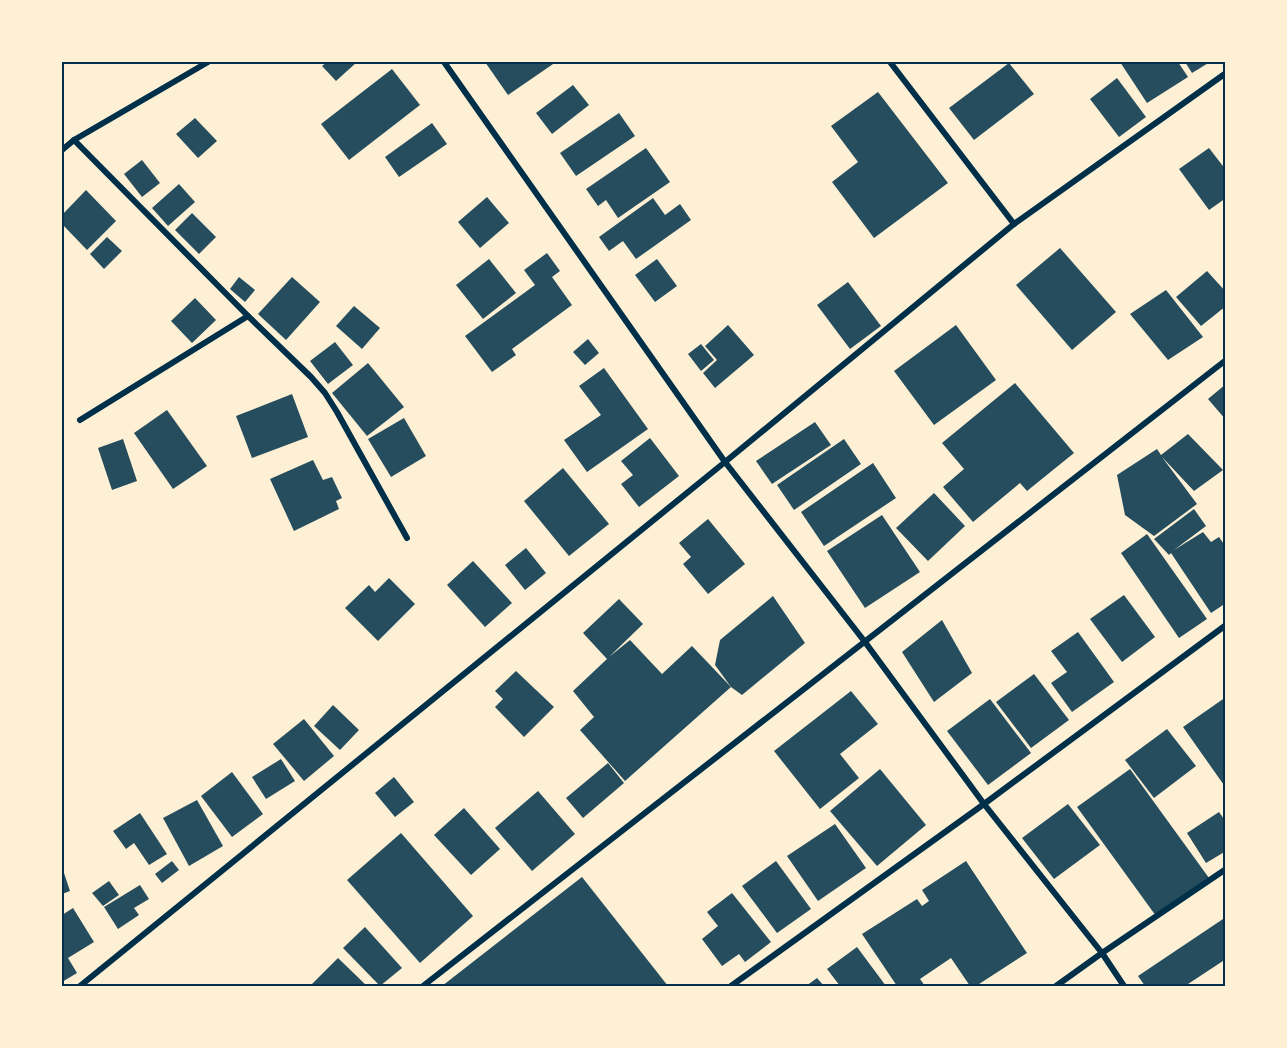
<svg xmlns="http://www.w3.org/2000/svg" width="1287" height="1048" font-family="Spectral,serif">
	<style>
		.building { fill: #264d5e }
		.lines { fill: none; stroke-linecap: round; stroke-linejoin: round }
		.minor { stroke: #003049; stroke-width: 6 }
		.neatline { fill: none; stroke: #003049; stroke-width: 2 }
	</style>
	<rect width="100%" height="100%" fill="#fdf0d5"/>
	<g class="building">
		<polygon points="327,62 357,62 336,81 322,66"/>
		<polygon points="485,62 556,62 508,95"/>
		<polygon points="1120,62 1178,62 1188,77 1147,103"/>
		<polygon points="1185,62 1210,62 1192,73"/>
		<polygon points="1009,63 1034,94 974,140 949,108"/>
		<polygon points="392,69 420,105 349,160 321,124"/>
		<polygon points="1117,78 1146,117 1119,137 1090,99"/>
		<polygon points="573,85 589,105 552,134 536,113"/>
		<polygon points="878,92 948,183 874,238 832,182 858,162 831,126"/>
		<polygon points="619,113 635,136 576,176 560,153"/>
		<polygon points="195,118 217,141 198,158 176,134"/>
		<polygon points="432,123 447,144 399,177 385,157"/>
		<polygon points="646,148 670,182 618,218 606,200 598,206 586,189"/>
		<polygon points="1209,148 1226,170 1226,198 1209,210 1179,169"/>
		<polygon points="142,160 160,183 142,197 124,174"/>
		<polygon points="179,184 195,202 168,226 152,208"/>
		<polygon points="86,190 116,221 87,250 62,224 62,215"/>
		<polygon points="487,197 509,223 480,248 458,222"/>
		<polygon points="653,198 665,215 680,204 691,220 636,259 623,241 609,251 599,237"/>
		<polygon points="192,213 216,237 199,254 175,230"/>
		<polygon points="107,237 122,251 104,269 90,254"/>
		<polygon points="1060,248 1116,312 1072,350 1016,285"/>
		<polygon points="547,253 560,271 552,277 572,305 512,349 516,355 492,372 465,336 535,285 524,270"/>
		<polygon points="489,259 516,293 483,319 456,285"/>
		<polygon points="657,259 677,286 655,302 635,275"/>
		<polygon points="1207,271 1226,292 1226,306 1201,326 1176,297"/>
		<polygon points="239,277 255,290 245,302 230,289"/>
		<polygon points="292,277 320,302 286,340 258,314"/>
		<polygon points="848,282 881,326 850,349 817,305"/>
		<polygon points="1166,290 1203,337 1168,360 1130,314"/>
		<polygon points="195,298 216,320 192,343 171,321"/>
		<polygon points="354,306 380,328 362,349 336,326"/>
		<polygon points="728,325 754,355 715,388 703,373 717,360 705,346"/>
		<polygon points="956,325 996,380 934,425 894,371"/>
		<polygon points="588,339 599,353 585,365 573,352"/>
		<polygon points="335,342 353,365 328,384 310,361"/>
		<polygon points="701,344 714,360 701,371 688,354"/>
		<polygon points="368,363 404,407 367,436 332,393"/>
		<polygon points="604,368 648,429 587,472 564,440 601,415 579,386"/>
		<polygon points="1015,383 1074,453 1027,491 1020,483 973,522 943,487 964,469 942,443"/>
		<polygon points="1226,384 1226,420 1208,399"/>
		<polygon points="292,394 308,437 252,458 236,416"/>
		<polygon points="167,410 207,466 173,489 134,433"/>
		<polygon points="404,418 426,456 391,477 368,439"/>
		<polygon points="815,422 831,445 772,484 756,461"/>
		<polygon points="1188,434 1223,470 1194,491 1162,457 1197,504 1154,536 1125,515 1117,475 1157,449 1161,455"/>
		<polygon points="650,438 679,476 639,507 621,484 633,475 621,461"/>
		<polygon points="123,439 137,481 112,490 98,448"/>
		<polygon points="844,439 861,464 794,510 777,485"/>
		<polygon points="313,460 323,480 332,477 342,498 336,501 339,509 294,531 270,479"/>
		<polygon points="873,463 896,498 824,546 801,512"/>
		<polygon points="563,468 609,524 569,556 524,501"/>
		<polygon points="934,493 965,526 928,561 896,528"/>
		<polygon points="1194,509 1206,526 1174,550 1203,532 1211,542 1219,537 1226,547 1226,603 1211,613 1171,553 1169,555 1154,539"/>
		<polygon points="882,515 920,572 865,608 827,551"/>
		<polygon points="708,519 745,564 708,594 683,564 691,557 679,543"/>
		<polygon points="1147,534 1207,619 1179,638 1121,553"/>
		<polygon points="526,548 546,573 525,590 505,565"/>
		<polygon points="473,561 512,603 485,627 447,585"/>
		<polygon points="389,578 415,604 378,641 345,608 369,585 375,592"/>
		<polygon points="1124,595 1155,637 1122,662 1090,619"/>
		<polygon points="773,596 805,643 742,695 731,687 715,665 720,640"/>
		<polygon points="619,599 643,624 609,657 630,640 662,674 692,646 731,687 625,781 580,730 594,717 573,691 607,659 583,633"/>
		<polygon points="942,620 972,673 934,702 902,652"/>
		<polygon points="1078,632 1114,682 1072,712 1051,683 1067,672 1051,651"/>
		<polygon points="516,671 554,707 524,737 495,707 503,699 495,691"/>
		<polygon points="1034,674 1069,720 1031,748 996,702"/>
		<polygon points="851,691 878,724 840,754 859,778 820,809 774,751"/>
		<polygon points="1226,697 1226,788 1183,727"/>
		<polygon points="990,699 1031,753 988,785 947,731"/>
		<polygon points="333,705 359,730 340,750 314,726"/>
		<polygon points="304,719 334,756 304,781 273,744"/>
		<polygon points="1167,729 1196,766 1154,798 1125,760"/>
		<polygon points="281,759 295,781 266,799 252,777"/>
		<polygon points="608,763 624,783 583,818 566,798"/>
		<polygon points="880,769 926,825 877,866 830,811"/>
		<polygon points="1130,769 1209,878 1156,916 1077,807"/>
		<polygon points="232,772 263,814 232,837 201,796"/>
		<polygon points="394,777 414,802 395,817 375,793"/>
		<polygon points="538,791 575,834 532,871 495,828"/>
		<polygon points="197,800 223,846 189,866 163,818"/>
		<polygon points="1068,804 1100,845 1054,879 1022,838"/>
		<polygon points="464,808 500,849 471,875 434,835"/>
		<polygon points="1219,812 1226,822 1226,851 1206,863 1187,833"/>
		<polygon points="140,813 167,854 149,865 134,843 126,849 113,831"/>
		<polygon points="835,824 866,868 818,901 787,856"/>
		<polygon points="401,833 473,916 420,963 347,880"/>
		<polygon points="172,861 179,870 162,883 155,874"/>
		<polygon points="776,861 811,909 777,933 742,886"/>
		<polygon points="966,861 1027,953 976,986 970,986 951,958 920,979 925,986 897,986 862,934 917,899 922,906 929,901 922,890"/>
		<polygon points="62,867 70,891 62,894"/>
		<polygon points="582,877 668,986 442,986"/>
		<polygon points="109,881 119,895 103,906 92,893"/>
		<polygon points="140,885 149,899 134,908 139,915 118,929 104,907"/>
		<polygon points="732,893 771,942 745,962 739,954 722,966 702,939 718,926 707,912"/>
		<polygon points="73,908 94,942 68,958 77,973 62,982 62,915"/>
		<polygon points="1226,917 1226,959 1185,986 1145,986 1138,976"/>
		<polygon points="365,927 402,968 380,986 343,948"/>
		<polygon points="857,947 886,986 840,986 827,969"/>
		<polygon points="338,958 367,986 310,986"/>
		<polygon points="817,978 824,986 806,986"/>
	</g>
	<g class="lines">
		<g class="minor">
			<polyline points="444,62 725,462 865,642 984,804 1102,953 1124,986"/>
			<polyline points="890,62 1014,224"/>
			<polyline points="74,140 248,316 311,377 325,393 337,412 407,538"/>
			<polyline points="62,150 74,140 208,62"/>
			<polyline points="80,420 248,316"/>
			<polyline points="80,986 725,462 1014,224 1226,73"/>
			<polyline points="423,986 1226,360"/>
			<polyline points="731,986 984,804 1226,625"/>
			<polyline points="1056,986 1102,953 1226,869"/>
		</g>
	</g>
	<rect width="1287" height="1048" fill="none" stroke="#fdf0d5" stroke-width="126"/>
	<rect x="63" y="63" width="1161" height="922" class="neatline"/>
</svg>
